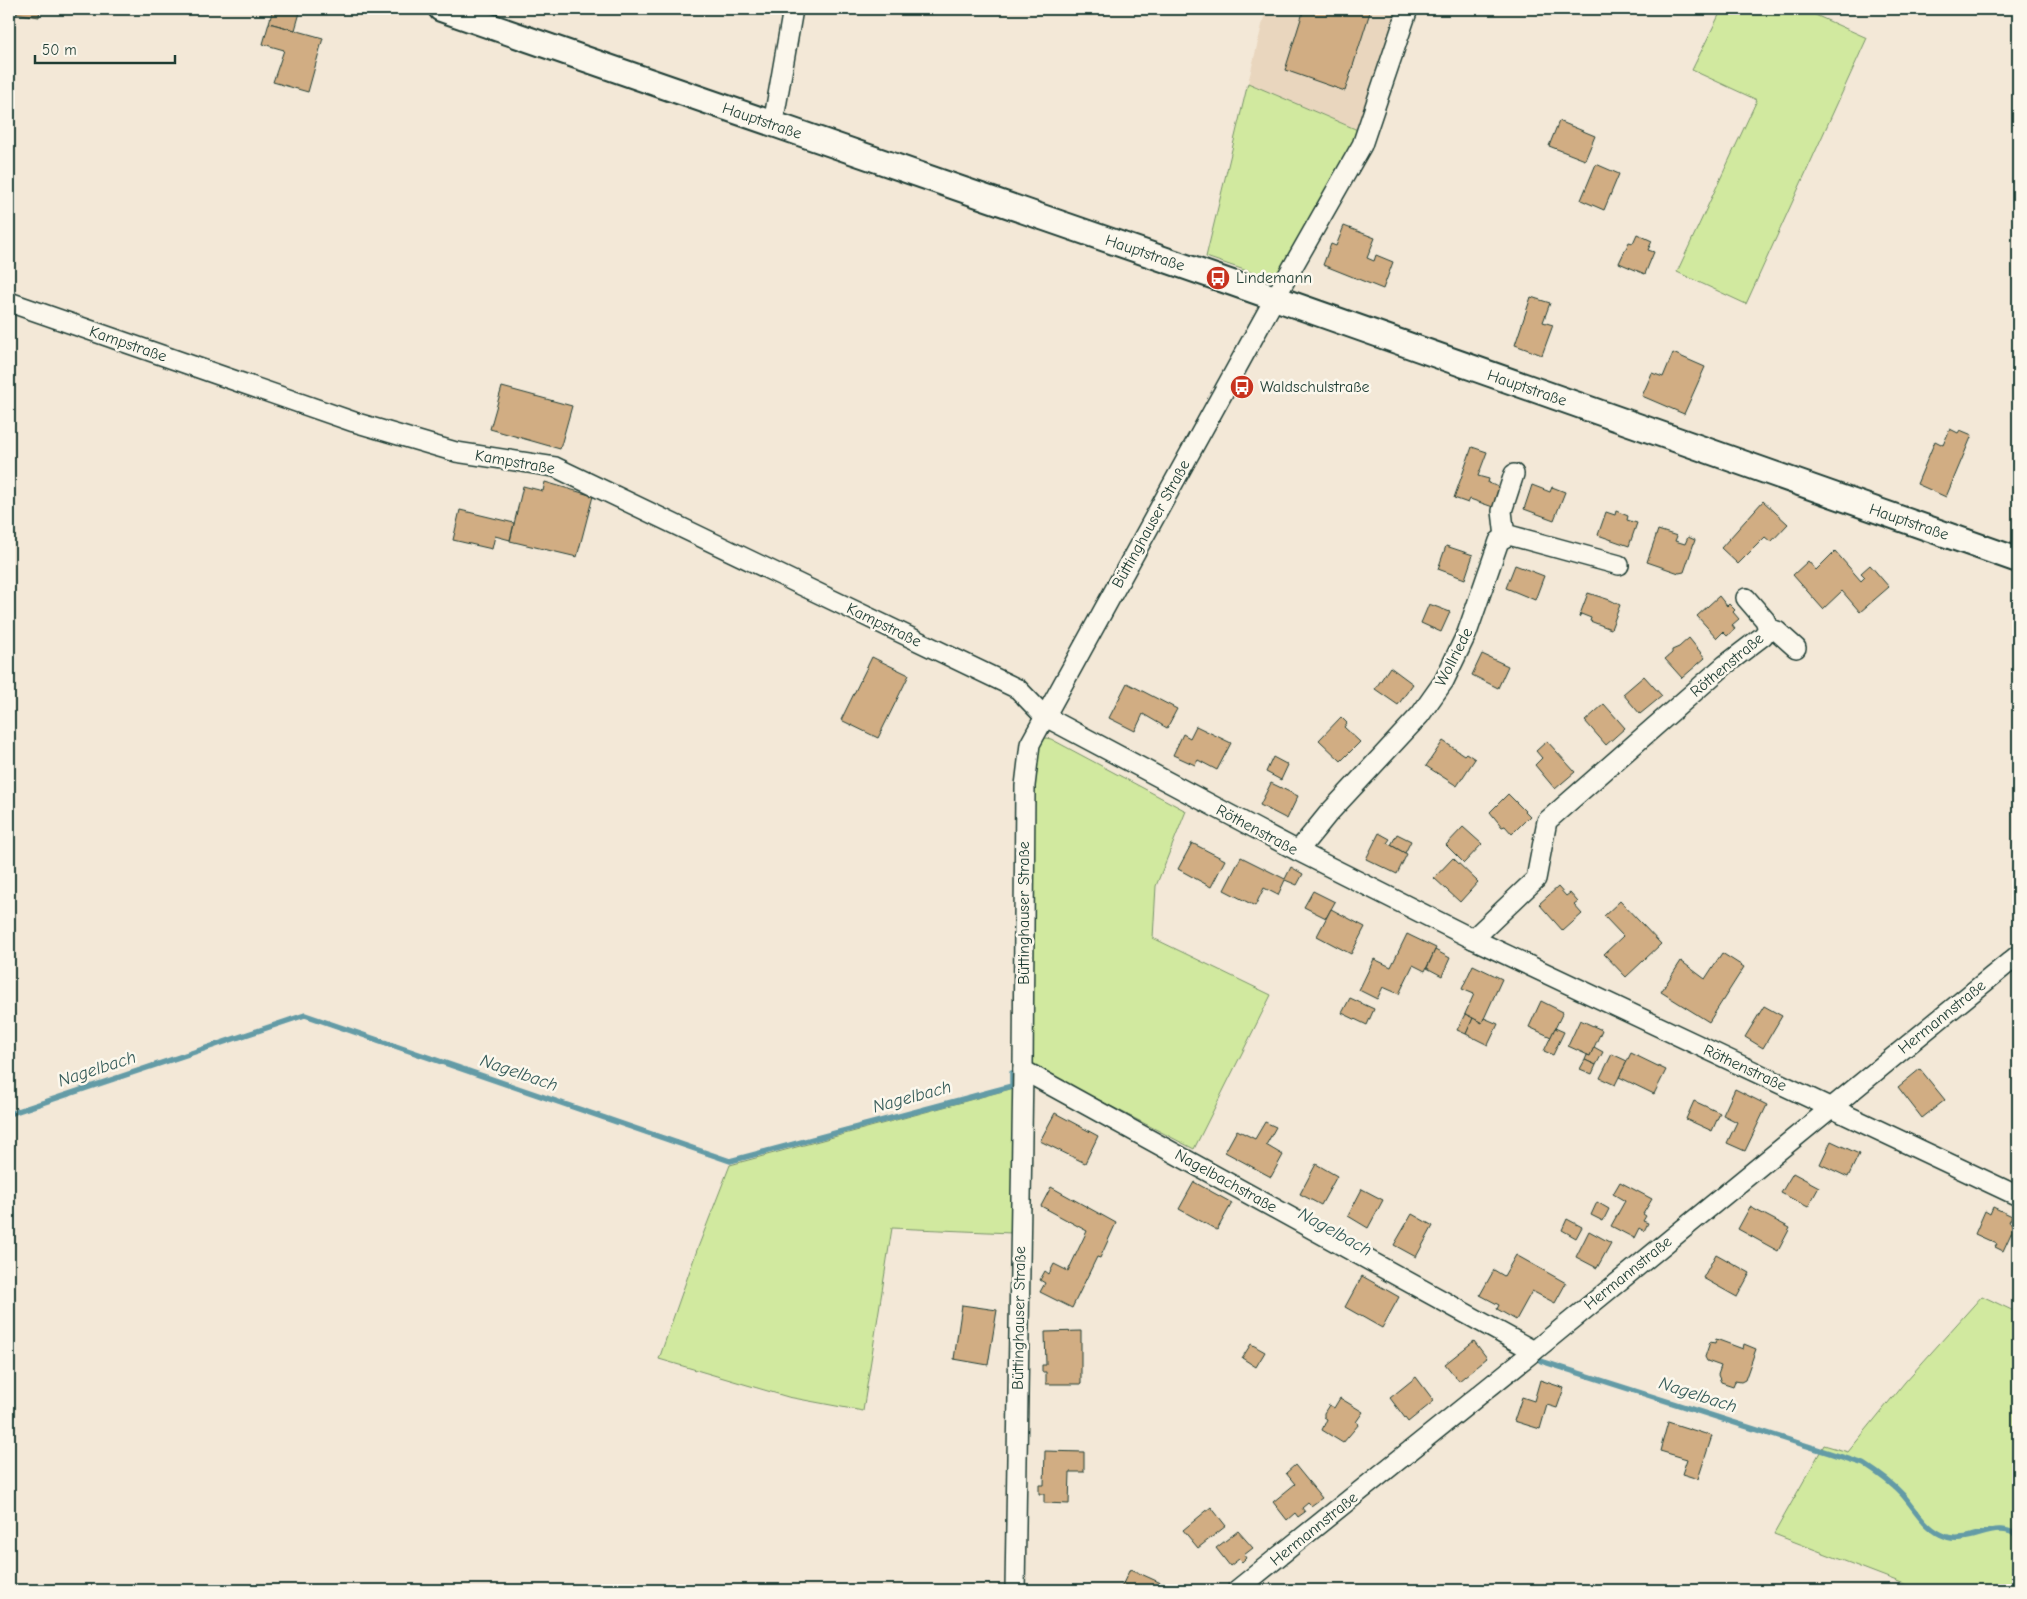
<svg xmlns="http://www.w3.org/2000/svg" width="2027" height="1599" font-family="'Comic Neue',sans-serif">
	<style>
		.built { fill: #e9d6be }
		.green { fill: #d1e99f; stroke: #78936a }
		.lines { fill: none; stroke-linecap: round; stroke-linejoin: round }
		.stream { stroke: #639ba6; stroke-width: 5.5 }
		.building { fill: #d1ad83; stroke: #1f3d34 }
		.minor-casing { stroke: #1f3d34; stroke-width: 22 }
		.major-casing { stroke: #1f3d34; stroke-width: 28 }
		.minor { stroke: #fbf7ec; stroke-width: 19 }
		.major { stroke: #fbf7ec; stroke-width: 24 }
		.labels { text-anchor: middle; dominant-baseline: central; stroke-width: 5; stroke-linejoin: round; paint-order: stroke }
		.street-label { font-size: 16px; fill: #1f3d34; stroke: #fbf7ec }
		.poi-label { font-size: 16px; fill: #1f3d34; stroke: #fbf7ec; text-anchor: start }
		.water-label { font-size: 18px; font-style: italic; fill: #365c5a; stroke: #fbf7ec }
	</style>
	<rect width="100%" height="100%" fill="#f3e8d7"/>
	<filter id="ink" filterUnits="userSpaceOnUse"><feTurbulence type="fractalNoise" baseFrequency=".02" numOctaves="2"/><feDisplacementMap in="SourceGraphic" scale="10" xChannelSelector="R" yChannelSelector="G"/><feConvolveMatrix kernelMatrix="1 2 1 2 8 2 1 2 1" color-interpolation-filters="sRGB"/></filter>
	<g filter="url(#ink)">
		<polygon class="built" points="1266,9 1402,9 1360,131 1248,83"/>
		<g class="green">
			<polygon points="1722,9 1802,9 1867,38 1746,304 1677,272 1757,100 1692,70"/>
			<polygon points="1248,83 1360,131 1277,281 1206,257"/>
			<polygon points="1041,737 1051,739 1186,811 1156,886 1153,938 1271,995 1194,1149 1031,1065 1032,762"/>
			<polygon points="1014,1088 1012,1233 892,1228 863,1411 788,1397 659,1359 697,1250 730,1165"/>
			<polygon points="1982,1296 2018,1313 2018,1590 1920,1590 1774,1534 1824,1445 1848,1452 1905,1382"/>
		</g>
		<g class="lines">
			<g class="stream">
				<polyline points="9,1114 305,1015 730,1161 1012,1086 1012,1073"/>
				<path d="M1541 1361 1864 1464C1878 1473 1892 1483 1903 1495 1917 1511 1926 1530 1947 1537 1971 1544 1997 1519 2018 1536"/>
			</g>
		</g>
		<g class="building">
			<polygon points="9,9 40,9 39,17 9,12"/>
			<polygon points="273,9 301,9 295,30 269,23"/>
			<polygon points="1304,9 1371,9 1345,91 1285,70"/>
			<polygon points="269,23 323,38 308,92 273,82 284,50 263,44"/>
			<polygon points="1559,121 1595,136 1585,160 1549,146"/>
			<polygon points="1596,164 1619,174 1604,210 1581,200"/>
			<polygon points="1344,226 1375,238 1367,258 1374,261 1376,255 1393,262 1383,289 1323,265 1331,244 1336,246"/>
			<polygon points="1637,234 1652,241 1648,250 1654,252 1645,274 1619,263 1629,242 1633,243"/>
			<polygon points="1531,297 1550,303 1543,322 1553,325 1542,355 1515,345"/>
			<polygon points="1673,353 1705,367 1684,414 1642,396 1652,373 1663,377"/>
			<polygon points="502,387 572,406 560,449 490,429"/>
			<polygon points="1950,429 1958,433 1960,430 1972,435 1946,497 1917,484 1935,441 1943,445"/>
			<polygon points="1472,447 1487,452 1478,476 1489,479 1488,483 1499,487 1493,507 1470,499 1468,503 1454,498"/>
			<polygon points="545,482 593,496 577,557 510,541 523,486 543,491"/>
			<polygon points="1532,485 1550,492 1552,487 1565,492 1554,520 1524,509"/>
			<polygon points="1763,501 1788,524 1771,542 1765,537 1738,564 1721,548"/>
			<polygon points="460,510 514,523 510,540 495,536 492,549 453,540"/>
			<polygon points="1616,511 1628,516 1627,520 1637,523 1629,546 1598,535 1606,512 1615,515"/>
			<polygon points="1658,530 1677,536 1675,541 1685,544 1688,537 1695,540 1684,572 1679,573 1647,562"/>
			<polygon points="1446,546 1473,555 1465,579 1438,569"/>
			<polygon points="1835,551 1861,581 1865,577 1861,573 1870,565 1889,587 1860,612 1842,591 1823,609 1793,575 1808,561 1816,570"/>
			<polygon points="1515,565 1544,576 1535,600 1506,588"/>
			<polygon points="1588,593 1610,600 1620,605 1611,629 1590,621 1591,618 1581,614 1579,617"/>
			<polygon points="1719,596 1727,606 1729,604 1735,610 1733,612 1739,619 1732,625 1735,629 1727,636 1723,632 1717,638 1697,616"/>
			<polygon points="1429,604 1450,612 1441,632 1421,623"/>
			<polygon points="1689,638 1705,658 1682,678 1665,659 1672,653 1672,650 1679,647"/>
			<polygon points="1482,654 1508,666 1498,688 1472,675"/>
			<polygon points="872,657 909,675 878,738 841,720"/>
			<polygon points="1390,667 1413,684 1398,705 1375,689"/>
			<polygon points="1644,676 1662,696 1640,714 1623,694"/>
			<polygon points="1127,683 1177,709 1167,728 1143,714 1135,731 1109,718"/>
			<polygon points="1604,704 1625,728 1606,745 1585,721"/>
			<polygon points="1341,717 1347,723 1344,727 1360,742 1341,761 1319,740"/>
			<polygon points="1196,726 1231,743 1217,770 1198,760 1195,765 1173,755 1183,734 1190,738"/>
			<polygon points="1443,741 1464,755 1466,753 1475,759 1457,786 1426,766"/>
			<polygon points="1547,741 1575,772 1555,789 1535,765 1542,758 1536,751"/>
			<polygon points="1273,757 1288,765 1281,780 1266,772"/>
			<polygon points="1271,783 1298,796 1287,819 1260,805"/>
			<polygon points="1508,794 1530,816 1512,834 1505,826 1502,827 1490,812"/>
			<polygon points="1463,827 1482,844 1464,863 1446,845"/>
			<polygon points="1379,833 1390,839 1387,843 1407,854 1397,874 1366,859"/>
			<polygon points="1397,834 1411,841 1405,853 1391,845"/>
			<polygon points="1192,843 1225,860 1211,887 1178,869"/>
			<polygon points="1241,857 1285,879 1291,867 1303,874 1297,885 1285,880 1278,895 1264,888 1255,906 1224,890"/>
			<polygon points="1453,858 1478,882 1460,902 1434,878"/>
			<polygon points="1558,887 1566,896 1570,893 1578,902 1574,905 1582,914 1563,931 1539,904"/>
			<polygon points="1313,891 1335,902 1326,918 1304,907"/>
			<polygon points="1620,901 1661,944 1626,977 1604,954 1623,936 1604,916"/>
			<polygon points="1331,909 1365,927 1351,954 1317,936"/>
			<polygon points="1407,934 1436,948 1425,971 1413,965 1399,994 1383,987 1377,999 1359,990 1374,959 1391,967"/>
			<polygon points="1435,950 1450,958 1442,976 1427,968"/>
			<polygon points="1722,953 1744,967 1709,1022 1661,992 1681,961 1705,979"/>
			<polygon points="1473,965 1502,979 1482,1023 1465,1014 1474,994 1462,989"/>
			<polygon points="1350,998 1374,1009 1367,1025 1342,1013"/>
			<polygon points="1541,1001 1563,1012 1551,1037 1529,1027"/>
			<polygon points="1764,1006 1782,1016 1763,1048 1745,1037"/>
			<polygon points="1465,1014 1473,1018 1466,1034 1457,1030"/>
			<polygon points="1473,1018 1482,1023 1484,1018 1498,1024 1488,1045 1466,1034"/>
			<polygon points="1580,1020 1602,1030 1590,1056 1568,1046"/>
			<polygon points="1555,1028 1564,1032 1553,1055 1544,1051"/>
			<polygon points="1594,1047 1603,1052 1596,1065 1585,1060 1587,1055 1590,1056"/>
			<polygon points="1631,1053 1666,1070 1654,1094 1619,1077"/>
			<polygon points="1612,1054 1627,1061 1615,1085 1600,1078"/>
			<polygon points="1585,1060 1596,1065 1592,1074 1580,1069"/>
			<polygon points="1920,1069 1945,1100 1922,1118 1898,1087"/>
			<polygon points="1735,1089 1767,1105 1745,1151 1727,1143 1737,1122 1723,1115"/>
			<polygon points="1694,1101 1720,1113 1712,1131 1686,1119"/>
			<polygon points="1055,1113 1098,1136 1085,1163 1040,1141"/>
			<polygon points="1265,1122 1276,1127 1266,1145 1283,1155 1271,1177 1225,1152 1237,1130 1255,1139"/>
			<polygon points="1831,1141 1859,1154 1848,1177 1820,1164"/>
			<polygon points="1316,1164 1337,1176 1321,1205 1300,1194"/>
			<polygon points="1793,1173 1819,1187 1808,1207 1781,1193"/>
			<polygon points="1194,1182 1232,1203 1217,1230 1179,1209"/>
			<polygon points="1620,1182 1652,1199 1643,1214 1646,1216 1643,1221 1648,1223 1644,1231 1639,1228 1634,1238 1611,1226 1625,1201 1613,1194"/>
			<polygon points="1051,1187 1116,1223 1100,1258 1097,1257 1072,1308 1040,1292 1045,1283 1040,1280 1045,1271 1049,1274 1054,1264 1068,1271 1087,1231 1041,1206"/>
			<polygon points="1362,1189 1383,1200 1368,1228 1348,1216"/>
			<polygon points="1597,1202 1609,1209 1603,1221 1591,1215"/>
			<polygon points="1750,1207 1790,1228 1778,1251 1738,1229"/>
			<polygon points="1993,1207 2012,1216 2009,1222 2015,1225 2003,1251 1995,1247 1997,1244 1975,1234 1985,1211 1990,1214"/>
			<polygon points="1412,1214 1433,1226 1416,1257 1394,1245"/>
			<polygon points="1567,1219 1582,1227 1576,1238 1562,1230"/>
			<polygon points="1589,1231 1611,1243 1597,1268 1576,1257"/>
			<polygon points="1716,1254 1750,1273 1737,1297 1703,1278"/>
			<polygon points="1516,1255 1566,1283 1555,1303 1532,1291 1516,1320 1497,1309 1499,1305 1480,1295 1494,1270 1504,1276"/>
			<polygon points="1362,1276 1399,1297 1382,1328 1345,1307"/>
			<polygon points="962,1305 997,1310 988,1365 954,1359"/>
			<polygon points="1081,1331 1081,1384 1046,1384 1046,1372 1042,1372 1042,1365 1046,1365 1045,1332"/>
			<polygon points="1716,1339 1743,1349 1744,1344 1756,1349 1745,1380 1741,1382 1735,1381 1733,1386 1721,1382 1718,1375 1721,1366 1707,1361 1705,1357 1710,1342 1715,1343"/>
			<polygon points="1474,1341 1487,1358 1459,1381 1445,1364"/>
			<polygon points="1251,1344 1265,1352 1256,1367 1242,1358"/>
			<polygon points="1416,1377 1434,1401 1408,1422 1390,1398"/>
			<polygon points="1540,1380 1564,1388 1557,1408 1547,1405 1540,1429 1514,1421 1522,1397 1534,1401"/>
			<polygon points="1340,1398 1363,1412 1356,1422 1359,1424 1343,1443 1322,1430 1327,1419 1324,1417 1324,1413 1329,1405 1334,1408"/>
			<polygon points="1668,1422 1712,1436 1698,1479 1682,1474 1687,1459 1660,1451"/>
			<polygon points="1045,1451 1084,1452 1084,1472 1070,1472 1069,1504 1044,1503 1044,1494 1039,1494 1039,1485 1044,1485"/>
			<polygon points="1295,1465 1322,1498 1311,1506 1308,1503 1302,1508 1305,1512 1298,1517 1295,1513 1287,1520 1273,1502 1295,1484 1286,1473"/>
			<polygon points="1211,1507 1226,1526 1198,1548 1183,1530"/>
			<polygon points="1238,1531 1253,1548 1244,1555 1246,1558 1242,1562 1239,1559 1230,1566 1216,1548"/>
			<polygon points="1130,1569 1161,1583 1158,1590 1120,1590"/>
		</g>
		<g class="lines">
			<g class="minor-casing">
				<g id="minor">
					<polyline points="773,124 793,9"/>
					<polyline points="9,302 354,422 456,452 555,467 1018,689 1044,716 1298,851 1473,939 2018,1196"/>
					<polyline points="1505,537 1502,511 1514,474"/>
					<polyline points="1768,629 1777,631 1796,648"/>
					<polyline points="1298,851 1328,814 1420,715 1444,681 1467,633 1499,541 1509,535 1619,565"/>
					<polyline points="1473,939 1536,879 1547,821 1725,665 1763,636 1768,629 1765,620 1746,598"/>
					<polyline points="1023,1070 1534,1351"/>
					<polyline points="1015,1590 1023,1070 1025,786 1030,744 1275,298 1362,145 1408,9"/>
					<polyline points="1237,1590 1534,1351 2018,955"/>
				</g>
			</g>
			<g class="major-casing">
				<polyline id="major" points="441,9 1218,278 2018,560"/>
			</g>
			<use href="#minor" class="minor"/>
			<use href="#major" class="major"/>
		</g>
	</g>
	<defs>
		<g id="bus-disc" transform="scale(1.25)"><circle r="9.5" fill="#c8321e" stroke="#fbf7ec"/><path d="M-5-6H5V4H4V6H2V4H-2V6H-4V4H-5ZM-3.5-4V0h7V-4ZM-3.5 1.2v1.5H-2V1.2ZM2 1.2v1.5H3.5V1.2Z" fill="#fff"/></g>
	</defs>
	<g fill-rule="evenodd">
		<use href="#bus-disc" x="1218" y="278"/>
		<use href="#bus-disc" x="1242" y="387"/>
	</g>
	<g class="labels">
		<g class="street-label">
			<text transform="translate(762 121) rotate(19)">Hauptstraße</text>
			<text transform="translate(1145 253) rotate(19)">Hauptstraße</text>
			<text transform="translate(128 344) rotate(19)">Kampstraße</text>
			<text transform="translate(1527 388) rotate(19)">Hauptstraße</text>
			<text transform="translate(515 462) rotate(10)">Kampstraße</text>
			<text transform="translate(1909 522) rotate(19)">Hauptstraße</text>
			<text transform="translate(1151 524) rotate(-61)">Büttinghauser Straße</text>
			<text transform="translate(884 625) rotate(26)">Kampstraße</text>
			<text transform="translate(1454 657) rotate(-63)">Wollriede</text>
			<text transform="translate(1727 665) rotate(-40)">Röthenstraße</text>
			<text transform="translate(1257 830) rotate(28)">Röthenstraße</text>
			<text transform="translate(1024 913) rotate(-90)">Büttinghauser Straße</text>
			<text transform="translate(1942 1017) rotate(-39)">Hermannstraße</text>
			<text transform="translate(1745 1068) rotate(25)">Röthenstraße</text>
			<text transform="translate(1226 1181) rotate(29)">Nagelbachstraße</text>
			<text transform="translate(1628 1273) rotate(-39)">Hermannstraße</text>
			<text transform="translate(1019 1318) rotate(-89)">Büttinghauser Straße</text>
			<text transform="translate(1314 1529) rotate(-39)">Hermannstraße</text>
		</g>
		<g class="poi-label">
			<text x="1236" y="278">Lindemann</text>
			<text x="1260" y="387">Waldschulstraße</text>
		</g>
		<g class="water-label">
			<text transform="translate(97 1069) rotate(-18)">Nagelbach</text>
			<text transform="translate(519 1073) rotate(19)">Nagelbach</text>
			<text transform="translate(912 1097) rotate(-15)">Nagelbach</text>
			<text transform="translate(1335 1232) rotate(29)">Nagelbach</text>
			<text transform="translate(1698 1395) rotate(18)">Nagelbach</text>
		</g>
	</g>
	<rect width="2027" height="1599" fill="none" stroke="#fbf7ec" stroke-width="30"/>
	<rect x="15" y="15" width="1997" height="1569" fill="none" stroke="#1f3d34" stroke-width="2" filter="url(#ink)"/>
	<path d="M35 55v8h140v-8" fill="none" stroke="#1f3d34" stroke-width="2.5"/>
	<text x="42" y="55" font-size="15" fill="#1f3d34" stroke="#fbf7ec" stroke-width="4" paint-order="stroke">50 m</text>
</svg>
